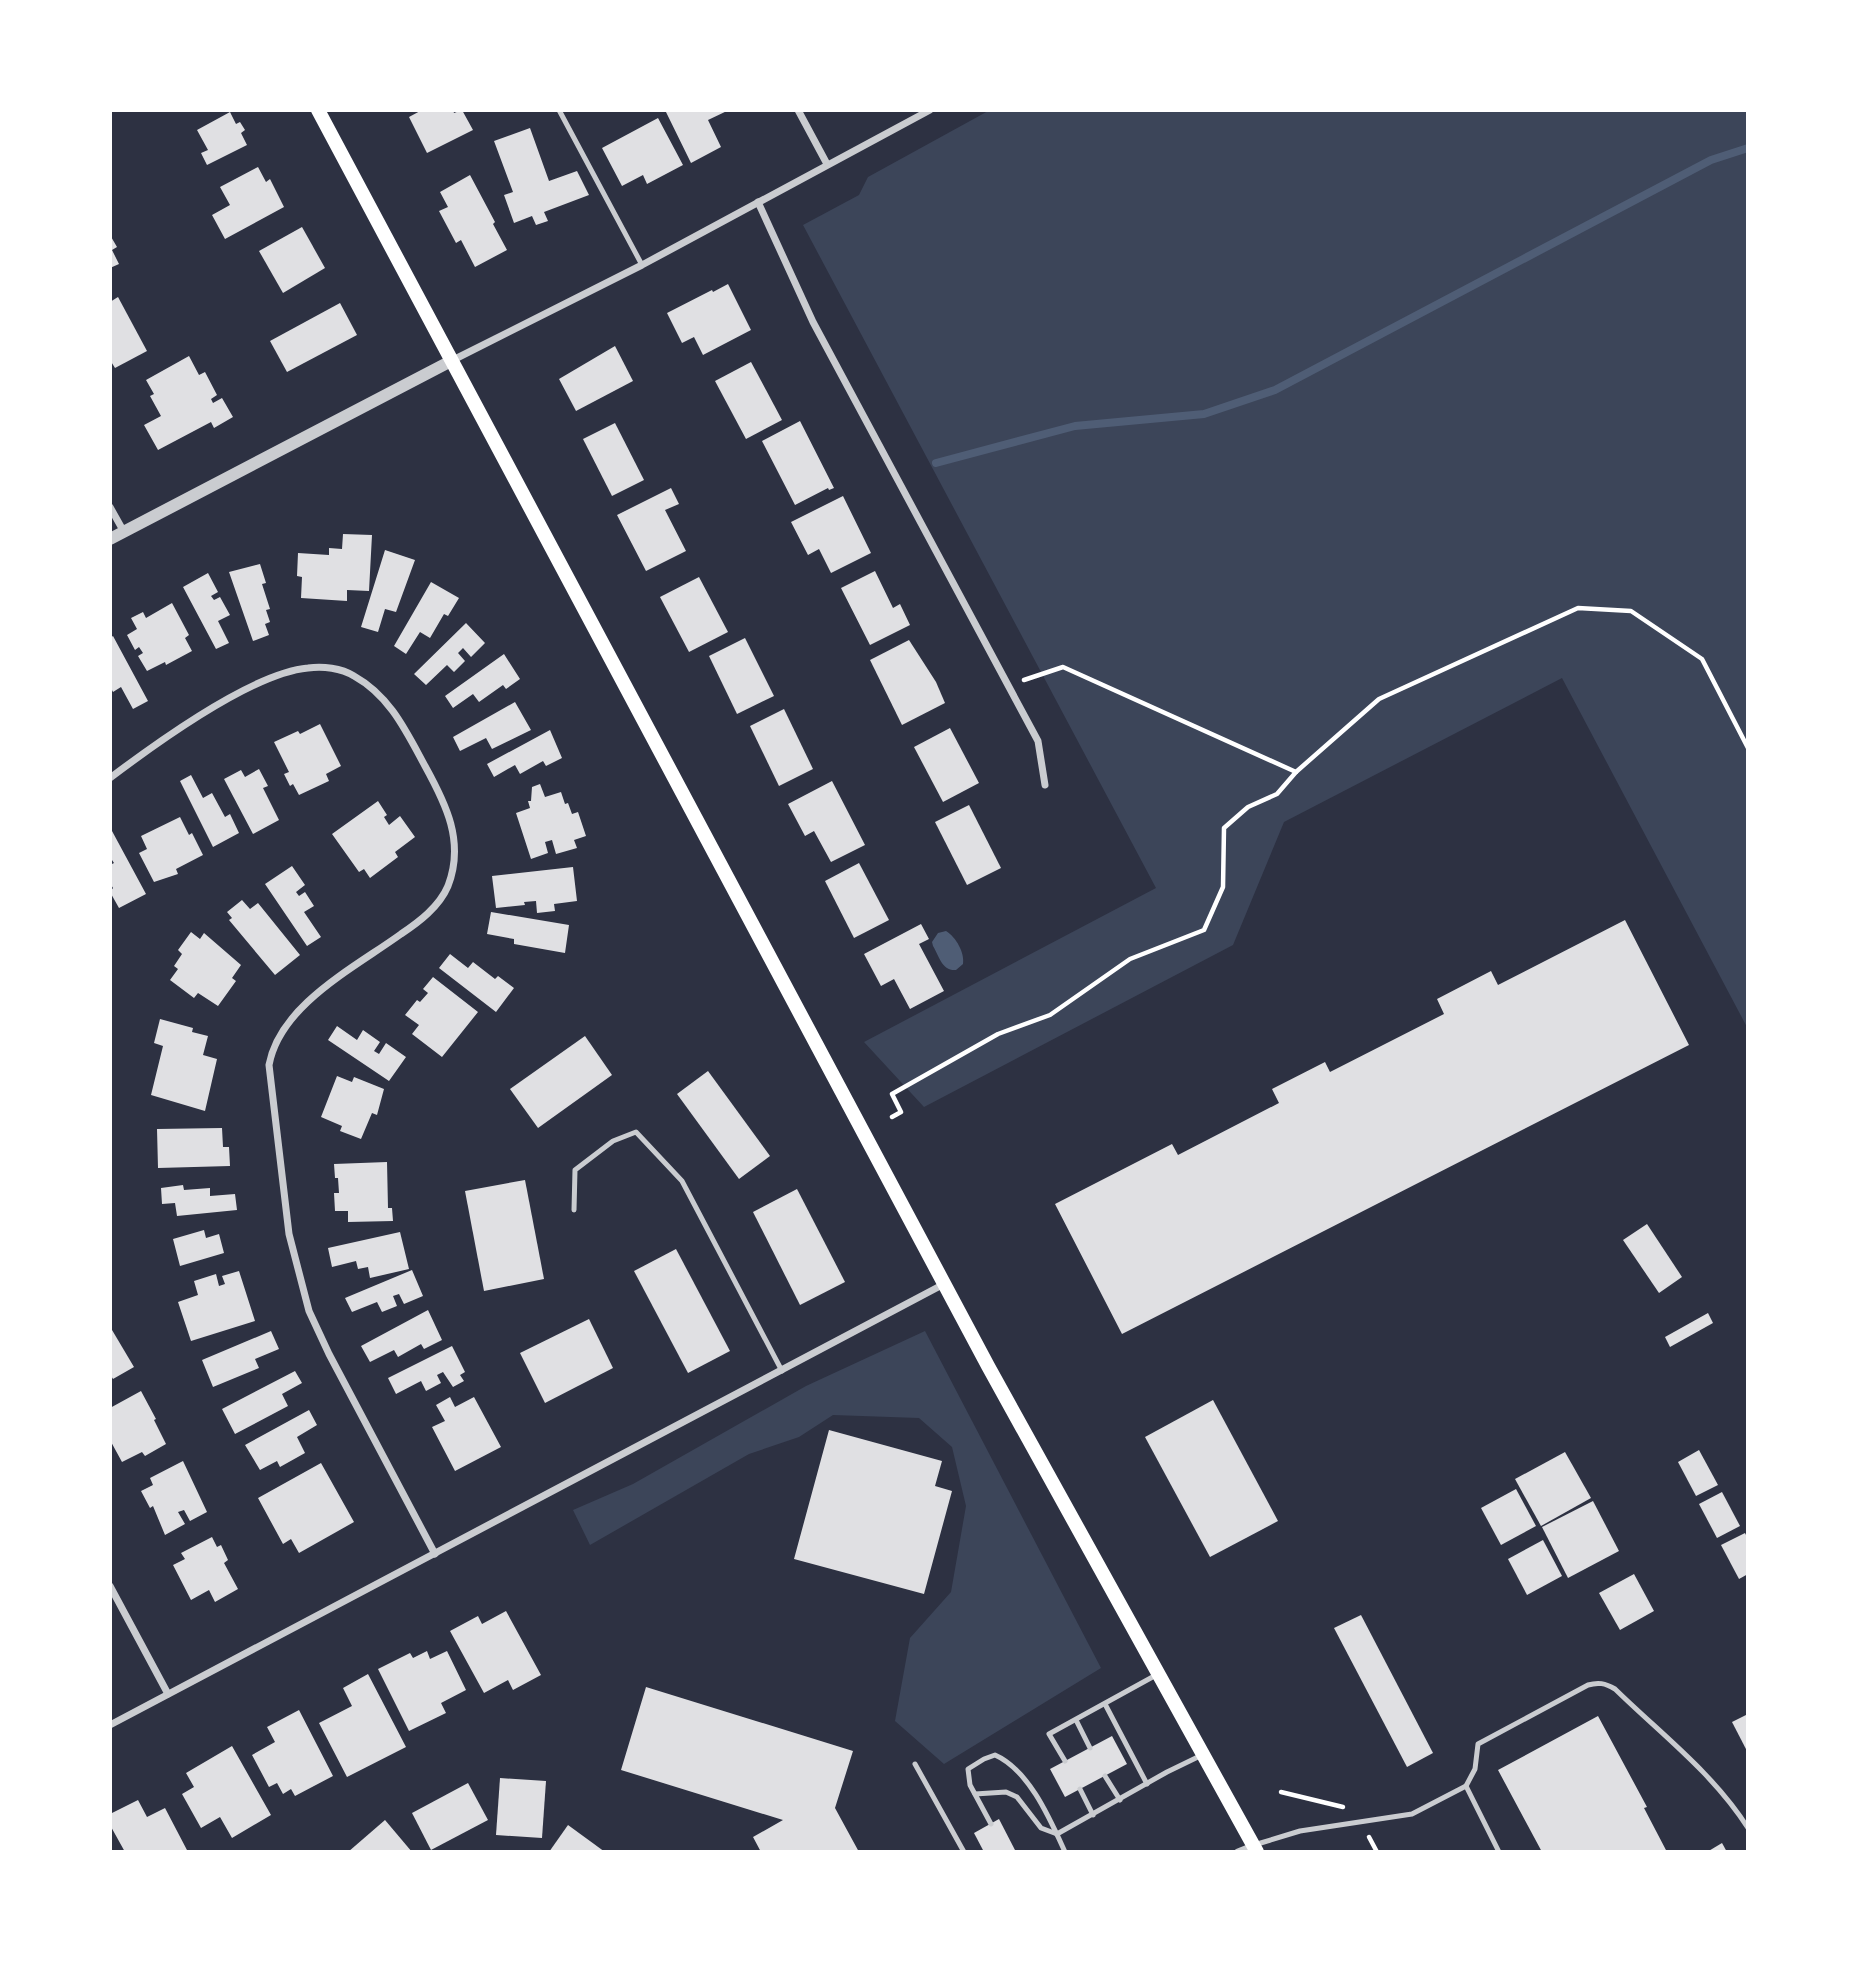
<svg xmlns="http://www.w3.org/2000/svg" width="1858" height="1962" font-family="Ubuntu,sans-serif">
	<style>
		.green { fill: #3c4559 }
		.water { fill: #4f5d75 }
		.lines { fill: none; stroke-linecap: round; stroke-linejoin: round }
		.stream { stroke: #4f5d75; stroke-width: 8 }
		.building { fill: #e0e0e3 }
		.path { stroke: #fff; stroke-width: 4.5 }
		.service { stroke: #caccd0; stroke-width: 5 }
		.minor { stroke: #caccd0; stroke-width: 7 }
		.tertiary { stroke: #caccd0; stroke-width: 12 }
		.secondary { stroke: #fff; stroke-width: 14 }
	</style>
	<rect width="100%" height="100%" fill="#2d3142"/>
	<g class="green">
		<polygon points="990,110 1748,110 1748,1029 1562,678 1284,822 1233,945 924,1107 864,1042 1156,888 803,225 859,195 868,177"/>
		<polygon points="925,1331 1101,1668 944,1764 895,1721 910,1638 951,1592 966,1506 952,1447 919,1418 833,1415 799,1437 749,1454 590,1545 573,1510 633,1484 806,1386"/>
	</g>
	<path class="water" d="M946 931C956 937 965 953 963 964L956 970C942 971 939 956 933 946L932 942 938 933Z"/>
	<g class="lines">
		<polyline class="stream" points="936,463 1075,426 1204,414 1275,390 1711,160 1748,148"/>
	</g>
	<g class="building">
		<polygon points="422,110 453,110 454,113 462,110 473,130 427,153 409,117"/>
		<polygon points="665,110 729,110 708,120 721,147 691,163"/>
		<polygon points="230,112 236,124 240,122 245,130 241,133 247,145 207,165 201,153 208,150 197,130"/>
		<polygon points="658,118 683,165 647,184 643,175 622,186 602,148"/>
		<polygon points="530,128 549,181 577,171 589,195 544,212 548,221 536,225 532,216 514,223 504,195 513,192 494,141"/>
		<polygon points="258,167 266,182 270,179 284,207 225,239 212,215 230,205 220,187"/>
		<polygon points="470,175 495,222 493,224 507,250 475,267 461,240 456,243 439,211 448,207 440,192"/>
		<polygon points="302,227 325,268 283,293 259,251"/>
		<polygon points="110,235 117,247 112,250 119,264 110,268"/>
		<polygon points="728,284 751,330 703,355 694,337 682,343 667,313 712,290 713,292"/>
		<polygon points="118,297 147,351 115,368 110,360 110,302"/>
		<polygon points="340,303 357,335 287,372 270,341"/>
		<polygon points="615,346 633,381 576,411 559,379"/>
		<polygon points="189,356 199,375 205,372 217,395 211,399 213,403 222,398 233,417 214,428 211,422 158,450 144,425 161,416 150,396 154,394 146,380"/>
		<polygon points="751,362 782,420 746,439 715,381"/>
		<polygon points="800,421 834,488 829,490 828,488 795,505 762,441"/>
		<polygon points="615,423 644,480 612,496 583,439"/>
		<polygon points="671,488 679,504 665,510 686,551 646,571 617,515"/>
		<polygon points="843,496 871,553 831,573 819,549 808,555 791,522"/>
		<polygon points="343,534 372,535 369,591 347,590 347,601 301,598 302,577 297,576 298,553 329,555 329,548 342,549"/>
		<polygon points="385,550 415,560 396,612 385,609 378,632 361,627"/>
		<polygon points="260,564 266,583 262,584 270,609 266,610 270,622 265,624 269,635 253,641 229,572"/>
		<polygon points="875,571 893,608 900,604 910,625 870,645 841,588"/>
		<polygon points="208,573 218,592 211,596 214,600 220,597 230,615 218,621 229,643 216,649 183,587"/>
		<polygon points="699,577 728,632 689,652 660,597"/>
		<polygon points="431,582 459,598 448,616 444,614 430,638 420,632 406,654 394,646"/>
		<polygon points="172,603 189,635 185,638 192,651 166,665 165,662 147,671 138,656 143,653 139,647 135,650 127,635 137,629 131,618 143,612 146,618"/>
		<polygon points="466,623 485,643 471,657 463,648 458,653 465,661 454,672 447,665 426,685 414,674"/>
		<polygon points="113,636 148,701 133,709 121,687 113,692 110,686 110,638"/>
		<polygon points="745,638 774,696 737,714 709,656"/>
		<polygon points="909,640 936,682 945,703 902,725 870,660"/>
		<polygon points="504,654 520,679 506,689 503,685 479,702 473,694 453,708 445,696"/>
		<polygon points="515,702 531,730 492,749 486,738 460,751 453,737"/>
		<polygon points="784,709 813,769 779,786 750,726"/>
		<polygon points="320,724 341,766 326,774 329,781 299,795 293,784 290,786 284,774 289,772 274,742 298,731 300,734"/>
		<polygon points="950,728 979,783 943,802 914,747"/>
		<polygon points="550,730 562,758 546,766 543,761 520,774 515,765 494,777 487,764"/>
		<polygon points="259,769 268,786 263,788 279,820 253,834 224,779 241,770 245,777"/>
		<polygon points="191,775 203,798 212,793 225,817 230,814 239,833 213,847 180,781"/>
		<polygon points="832,781 865,845 831,862 814,831 805,836 788,804"/>
		<polygon points="540,784 545,797 561,792 565,804 568,803 572,814 578,812 586,836 574,840 577,848 556,854 552,840 545,842 548,853 531,859 516,813 530,808 528,801 531,801 532,787"/>
		<polygon points="378,801 387,815 384,817 389,825 400,816 415,837 395,852 398,857 370,878 364,869 359,872 332,834"/>
		<polygon points="969,805 1001,868 967,885 935,822"/>
		<polygon points="180,817 189,835 192,833 203,855 176,869 178,874 154,882 139,853 147,849 141,836"/>
		<polygon points="112,831 146,894 119,908 110,892 113,888 110,883 110,865 114,863 110,857 110,832"/>
		<polygon points="859,863 889,920 854,938 825,881"/>
		<polygon points="292,866 305,885 296,892 299,896 305,892 314,906 304,912 321,937 307,946 265,884"/>
		<polygon points="573,867 577,901 554,904 555,911 537,913 536,901 524,902 525,905 496,908 492,876"/>
		<polygon points="242,900 250,909 258,903 300,955 275,975 229,920 232,918 227,912"/>
		<polygon points="491,912 569,925 565,953 514,944 514,939 487,934"/>
		<polygon points="1625,920 1689,1045 1122,1334 1055,1204 1172,1144 1178,1155 1279,1103 1272,1089 1325,1062 1330,1072 1444,1014 1437,999 1491,971 1498,985"/>
		<polygon points="921,924 929,939 919,944 944,991 910,1009 894,979 881,986 864,954"/>
		<polygon points="191,932 200,939 204,933 241,965 232,978 236,981 218,1006 198,993 194,998 170,980 178,969 174,966 182,954 178,950"/>
		<polygon points="450,954 468,968 473,962 495,979 498,976 514,988 496,1012 439,968"/>
		<polygon points="433,977 478,1012 442,1057 412,1034 419,1025 405,1015 417,1000 420,1002 428,993 423,989"/>
		<polygon points="160,1019 193,1028 192,1032 208,1036 203,1055 217,1059 205,1111 151,1095 163,1046 154,1043"/>
		<polygon points="337,1026 357,1040 363,1030 380,1042 374,1051 379,1054 386,1043 406,1057 389,1081 328,1040"/>
		<polygon points="585,1036 612,1075 538,1128 510,1089"/>
		<polygon points="708,1071 770,1156 739,1179 677,1094"/>
		<polygon points="337,1076 352,1082 354,1077 384,1089 377,1115 372,1113 361,1139 340,1131 342,1126 321,1117"/>
		<polygon points="222,1128 223,1147 229,1147 230,1166 158,1168 157,1129"/>
		<polygon points="387,1162 388,1208 392,1208 393,1221 348,1222 348,1211 335,1211 334,1193 339,1193 338,1178 335,1178 334,1164"/>
		<polygon points="525,1180 544,1279 484,1291 465,1191"/>
		<polygon points="183,1185 184,1190 210,1188 210,1196 235,1194 237,1210 177,1216 175,1203 162,1204 161,1188"/>
		<polygon points="797,1189 845,1282 800,1305 753,1212"/>
		<polygon points="1647,1224 1682,1277 1659,1293 1623,1240"/>
		<polygon points="204,1230 206,1238 219,1234 224,1253 180,1266 173,1239"/>
		<polygon points="400,1232 409,1269 370,1278 368,1267 358,1269 356,1261 332,1267 328,1248"/>
		<polygon points="676,1249 730,1351 688,1373 634,1271"/>
		<polygon points="412,1270 423,1296 404,1304 399,1294 393,1296 397,1306 382,1312 377,1302 352,1312 345,1298"/>
		<polygon points="239,1271 255,1321 191,1341 178,1302 198,1295 194,1281 216,1274 219,1286 225,1284 222,1276"/>
		<polygon points="428,1310 442,1340 424,1349 421,1344 398,1357 394,1350 370,1362 361,1346"/>
		<polygon points="1708,1313 1713,1323 1670,1347 1665,1337"/>
		<polygon points="589,1319 613,1368 545,1403 520,1353"/>
		<polygon points="112,1330 134,1367 113,1379 110,1374 110,1331"/>
		<polygon points="271,1331 279,1349 255,1359 259,1368 213,1387 202,1360"/>
		<polygon points="452,1346 465,1372 460,1375 464,1381 453,1387 443,1372 437,1375 441,1383 426,1391 421,1381 396,1394 388,1378"/>
		<polygon points="295,1371 302,1383 282,1394 288,1406 235,1434 222,1409"/>
		<polygon points="141,1391 156,1419 154,1420 166,1444 145,1456 142,1452 122,1462 110,1440 110,1416 112,1415 110,1408"/>
		<polygon points="450,1397 455,1407 474,1397 501,1447 455,1471 432,1427 445,1421 436,1405"/>
		<polygon points="1213,1400 1278,1521 1210,1557 1145,1437"/>
		<polygon points="309,1410 317,1425 297,1437 305,1453 280,1467 277,1461 260,1470 245,1445"/>
		<polygon points="829,1430 942,1461 935,1486 952,1491 924,1594 794,1559"/>
		<polygon points="1699,1450 1718,1485 1696,1496 1678,1462"/>
		<polygon points="1565,1452 1591,1498 1541,1526 1515,1479"/>
		<polygon points="183,1461 207,1512 190,1521 184,1510 178,1512 185,1524 165,1535 153,1506 150,1508 141,1491 153,1485 150,1478"/>
		<polygon points="321,1463 354,1522 299,1553 291,1539 283,1544 258,1498"/>
		<polygon points="1516,1489 1536,1526 1501,1545 1481,1508"/>
		<polygon points="1722,1492 1740,1526 1717,1538 1699,1504"/>
		<polygon points="1593,1501 1619,1551 1568,1578 1542,1527"/>
		<polygon points="1745,1533 1748,1539 1748,1574 1739,1579 1721,1545"/>
		<polygon points="212,1537 217,1547 221,1545 228,1560 224,1563 238,1589 215,1602 209,1590 191,1600 173,1565 185,1559 181,1553"/>
		<polygon points="1543,1540 1562,1576 1527,1595 1508,1559"/>
		<polygon points="1634,1574 1654,1611 1620,1630 1599,1593"/>
		<polygon points="506,1611 541,1675 513,1690 508,1680 484,1693 450,1631 478,1616 482,1624"/>
		<polygon points="1361,1615 1433,1753 1407,1767 1334,1628"/>
		<polygon points="427,1651 430,1659 447,1651 466,1690 441,1703 446,1713 409,1731 378,1669 410,1653 413,1658"/>
		<polygon points="368,1674 406,1747 347,1777 319,1723 352,1706 343,1688"/>
		<polygon points="646,1687 853,1751 835,1808 859,1852 761,1852 753,1837 783,1820 621,1770"/>
		<polygon points="299,1710 333,1776 295,1796 291,1789 283,1794 277,1783 269,1787 252,1755 275,1742 267,1727"/>
		<polygon points="1748,1714 1748,1753 1732,1722"/>
		<polygon points="1598,1716 1647,1807 1644,1808 1667,1852 1542,1852 1498,1770"/>
		<polygon points="1112,1736 1127,1764 1065,1797 1050,1769"/>
		<polygon points="232,1746 271,1815 232,1838 220,1817 201,1828 182,1794 194,1787 186,1773"/>
		<polygon points="500,1778 546,1781 542,1838 496,1835"/>
		<polygon points="468,1783 488,1820 431,1850 412,1813"/>
		<polygon points="138,1800 147,1817 165,1808 188,1852 125,1852 110,1825 110,1814"/>
		<polygon points="999,1819 1016,1852 984,1852 974,1833"/>
		<polygon points="385,1820 412,1852 348,1852"/>
		<polygon points="568,1825 605,1852 549,1852"/>
		<polygon points="1722,1843 1727,1852 1707,1852"/>
	</g>
	<g class="lines">
		<g class="path">
			<polyline points="1024,680 1063,667 1296,772"/>
			<polyline points="892,1117 901,1112 892,1094 998,1034 1050,1015 1130,959 1204,930 1223,887 1224,828 1248,807 1277,794 1296,772 1379,699 1578,608 1631,611 1702,659 1748,748"/>
			<polyline points="1281,1792 1343,1807"/>
			<polyline points="1369,1837 1377,1852"/>
		</g>
		<g class="service">
			<polyline points="559,110 642,265"/>
			<polyline points="574,1210 575,1170 613,1141 636,1132 682,1181 782,1371"/>
			<polyline points="1105,1704 1147,1784"/>
			<polyline points="1076,1720 1090,1748"/>
			<polyline points="1065,1761 1049,1734 1158,1674"/>
			<polyline points="915,1764 964,1852"/>
			<polyline points="1105,1776 1120,1800"/>
			<polyline points="1466,1786 1499,1852"/>
			<polyline points="1080,1789 1093,1815"/>
			<polyline points="975,1794 1006,1792 1017,1797 1041,1828 1057,1834"/>
			<path d="M991 1824 970 1785 968 1769 984 1759 995 1755C1029 1770 1050 1819 1065 1852"/>
			<polyline points="1057,1834 1167,1772 1202,1755"/>
			<path d="M1254 1845 1300 1831 1412 1814 1466 1786 1475 1769 1478 1744 1588 1685C1598 1682 1605 1683 1615 1689 1661 1734 1713 1773 1748 1828"/>
		</g>
		<g class="minor">
			<polyline points="798,110 827,164"/>
			<polyline points="758,202 813,322 1038,741 1045,785"/>
			<polyline points="453,360 642,265 930,110"/>
			<polyline points="110,507 124,532"/>
			<path d="M110 778C155 744 253 673 308 668 323 666 341 668 354 676 390 696 406 731 425 766 446 804 465 842 448 886 439 907 419 922 401 934 354 968 280 1005 269 1065L289 1234 309 1311 329 1354 435 1554"/>
			<polyline points="110,1586 168,1694"/>
			<polyline points="110,1725 944,1284"/>
			<polyline points="1238,1852 1253,1846"/>
		</g>
		<polyline class="tertiary" points="110,539 453,360"/>
		<polyline class="secondary" points="318,110 988,1366 1257,1852"/>
	</g>
	<rect width="1858" height="1962" fill="none" stroke="#ffffff" stroke-width="224"/>
</svg>
